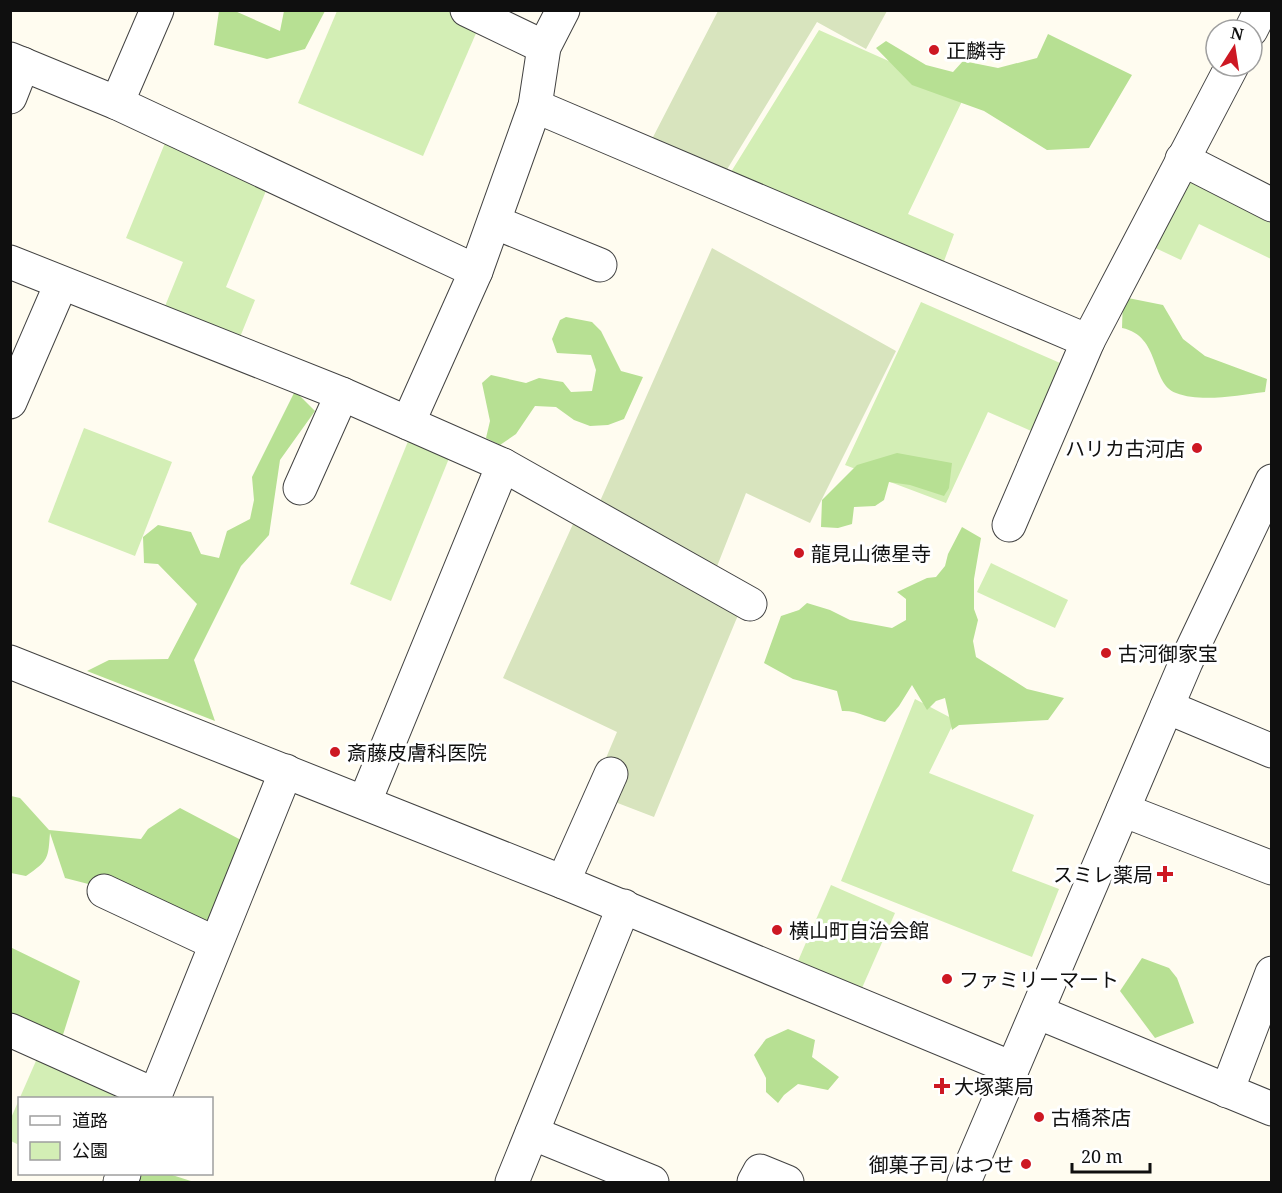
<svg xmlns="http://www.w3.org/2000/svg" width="1282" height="1193" font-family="'Noto Serif','Noto Sans JP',serif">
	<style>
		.green { fill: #d3eeb5 }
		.forest { fill: #b7e093 }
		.cemetery { fill: #d8e4be }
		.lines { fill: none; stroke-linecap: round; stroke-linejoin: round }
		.minor-casing { stroke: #424242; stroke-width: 35 }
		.minor { stroke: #fff; stroke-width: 33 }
		.poi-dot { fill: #cd1823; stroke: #fff; stroke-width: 2 }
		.labels { text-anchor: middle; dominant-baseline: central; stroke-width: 6; stroke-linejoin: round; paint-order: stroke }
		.poi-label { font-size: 20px; fill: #0f0f0f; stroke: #fff; text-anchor: start }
	</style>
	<rect width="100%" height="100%" fill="#fffcf0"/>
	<g class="green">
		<polygon points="337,11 448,11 480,24 423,156 298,103"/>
		<polygon points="819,30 965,95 908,214 954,234 940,272 726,180"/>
		<polygon points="165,143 268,186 226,287 255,300 236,347 161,316 183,262 126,238"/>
		<polygon points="1184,173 1271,216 1271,259 1199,224 1181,260 1149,245"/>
		<polygon points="921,302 1067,366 1038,434 988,412 946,503 845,465"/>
		<polygon points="84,428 172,462 135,556 48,522"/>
		<polygon points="411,434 452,451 391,601 350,584"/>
		<polygon points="991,563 1068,600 1055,628 977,592"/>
		<polygon points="915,699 955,720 929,773 1034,815 1012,871 1059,889 1032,957 841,881"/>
		<polygon points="831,885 895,913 862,988 798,961"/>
		<polygon points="39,1054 142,1098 20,1098 19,1145 11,1141 11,1118"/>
	</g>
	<g class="forest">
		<polygon points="219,11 235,11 280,31 284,11 325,11 305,49 267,59 214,45"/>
		<polygon points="1048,34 1132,75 1089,148 1047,150 984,111 912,85 876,48 886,41 926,65 953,72 963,61 998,68 1037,58"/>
		<path d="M1123 297 1163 305 1183 339 1205 356 1267 379 1265 392C1238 395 1202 403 1176 393 1150 383 1161 336 1122 328Z"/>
		<polygon points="566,317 592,322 601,331 621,371 643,377 624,419 608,425 590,426 574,420 556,407 535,406 516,434 500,445 486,438 490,421 482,383 491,375 526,383 539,378 563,382 571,392 592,391 596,370 591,355 557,353 552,339 560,320"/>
		<polygon points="295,391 315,411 280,460 269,535 241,566 194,660 215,721 87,671 109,660 168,659 197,604 158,564 144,563 143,537 158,525 191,532 201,554 219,558 227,531 250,519 254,500 252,477"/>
		<polygon points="897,453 952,463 949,488 944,496 910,485 889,482 884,500 875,506 854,507 852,524 838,528 821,527 822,500 857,465"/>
		<path d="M962 527 981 538 974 579V609L978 620 973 641 976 657 1027 689 1064 698 1048 720 959 725 952 730 945 698 936 701 927 710 912 685 899 706 885 722C871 719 856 710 842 711L837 691 793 679 764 663 781 616 799 610 807 603 830 610 850 620 892 628 906 620V599L897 592 927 578 936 577 945 566 948 554Z"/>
		<path d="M11 796 20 798 49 830 141 839 148 829 180 808 241 840 210 932 135 896 65 878 50 833C48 859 49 860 26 876L11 873Z"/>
		<polygon points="10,947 80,981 61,1041 11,1016"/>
		<polygon points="1142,958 1169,968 1177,978 1194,1023 1155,1038 1120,991"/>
		<polygon points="788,1029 815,1040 812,1057 839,1077 828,1090 798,1084 784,1095 778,1103 766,1092 766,1078 754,1055 766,1039"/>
		<polygon points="139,1174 169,1174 194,1182 131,1182"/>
	</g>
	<g class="cemetery">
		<polygon points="718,11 887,11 866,49 817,22 723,176 651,141"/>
		<polygon points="712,248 896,351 810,523 746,493 714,574 597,508"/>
		<polygon points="578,513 741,608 654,817 615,802 627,773 606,758 617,732 503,678"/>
	</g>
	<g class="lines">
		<g class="minor-casing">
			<g id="minor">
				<polyline points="467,10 544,47"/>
				<polyline points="1251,30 1261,10"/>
				<polyline points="10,59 117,103 476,271"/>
				<polyline points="10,97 23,64"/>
				<polyline points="117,103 157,10"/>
				<polyline points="535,106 1088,341 1232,66"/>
				<polyline points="1182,159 1272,205"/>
				<polyline points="494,222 600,265"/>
				<polyline points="10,262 342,394 503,465 365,801"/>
				<polyline points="10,402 61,284"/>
				<polyline points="408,423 476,271 535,106 544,47 563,10"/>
				<polyline points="503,465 750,604"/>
				<polyline points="300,488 342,394"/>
				<polyline points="1009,525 1088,341"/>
				<polyline points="10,662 563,882 1012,1068"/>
				<polyline points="1167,707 1272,751"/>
				<polyline points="1123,810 1272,868"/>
				<polyline points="563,882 611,774"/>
				<polyline points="104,891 215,943"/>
				<polyline points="1037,1012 1272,1109"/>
				<polyline points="10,1030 155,1095"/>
				<polyline points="1227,1091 1272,973"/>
				<polyline points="154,1098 286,771"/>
				<polyline points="532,1133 652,1182"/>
				<polyline points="120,1182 124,1174"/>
				<polyline points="512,1182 624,906"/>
				<polyline points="754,1182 760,1171 787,1182"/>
				<polyline points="964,1182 1186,662 1272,481"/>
			</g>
		</g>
		<use href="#minor" class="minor"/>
	</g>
	<g class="poi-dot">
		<circle cx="934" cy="50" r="6"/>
		<circle cx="1197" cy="448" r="6"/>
		<circle cx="799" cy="553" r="6"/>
		<circle cx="1106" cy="653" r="6"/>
		<circle cx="335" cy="752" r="6"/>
		<path d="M1162 865h6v6h6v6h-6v6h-6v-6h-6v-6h6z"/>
		<circle cx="777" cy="930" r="6"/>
		<circle cx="947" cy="979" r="6"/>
		<path d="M939 1077h6v6h6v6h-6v6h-6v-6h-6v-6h6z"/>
		<circle cx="1039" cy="1117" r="6"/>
		<circle cx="1026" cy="1164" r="6"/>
	</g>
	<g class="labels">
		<g class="poi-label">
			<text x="946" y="50">正麟寺</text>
			<text x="1185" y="448" text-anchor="end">ハリカ古河店</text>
			<text x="811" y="553">龍見山徳星寺</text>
			<text x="1118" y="653">古河御家宝</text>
			<text x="347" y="752">斎藤皮膚科医院</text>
			<text x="1153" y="874" text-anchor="end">スミレ薬局</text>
			<text x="789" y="930">横山町自治会館</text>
			<text x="959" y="979">ファミリーマート</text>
			<text x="954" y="1086">大塚薬局</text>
			<text x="1051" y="1117">古橋茶店</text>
			<text x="1014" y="1164" text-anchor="end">御菓子司 はつせ</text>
		</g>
	</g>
	<rect width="1282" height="1193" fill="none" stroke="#0f0f0f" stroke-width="24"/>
	<rect x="18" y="1097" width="195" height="78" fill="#ffffff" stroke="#9f9f9f" stroke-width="1.5"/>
	<rect x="30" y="1116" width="30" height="9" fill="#ffffff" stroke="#9f9f9f" stroke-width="1.5"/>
	<text x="72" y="1127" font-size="18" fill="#0f0f0f">道路</text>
	<rect x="30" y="1142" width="30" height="18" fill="#d3eeb5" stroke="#9f9f9f" stroke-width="1.5"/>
	<text x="72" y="1157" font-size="18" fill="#0f0f0f">公園</text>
	<g transform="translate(1234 48) rotate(12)"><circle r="28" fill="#ffffff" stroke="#9f9f9f" stroke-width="1.5"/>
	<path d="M0-4.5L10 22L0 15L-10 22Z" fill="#cd1823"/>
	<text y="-9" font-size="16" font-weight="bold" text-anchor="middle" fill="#0f0f0f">N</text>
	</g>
	<path d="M1072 1163v9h78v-9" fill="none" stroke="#0f0f0f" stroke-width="3"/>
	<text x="1081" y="1163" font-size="18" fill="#0f0f0f" stroke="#ffffff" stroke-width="4.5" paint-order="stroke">20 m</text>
</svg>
